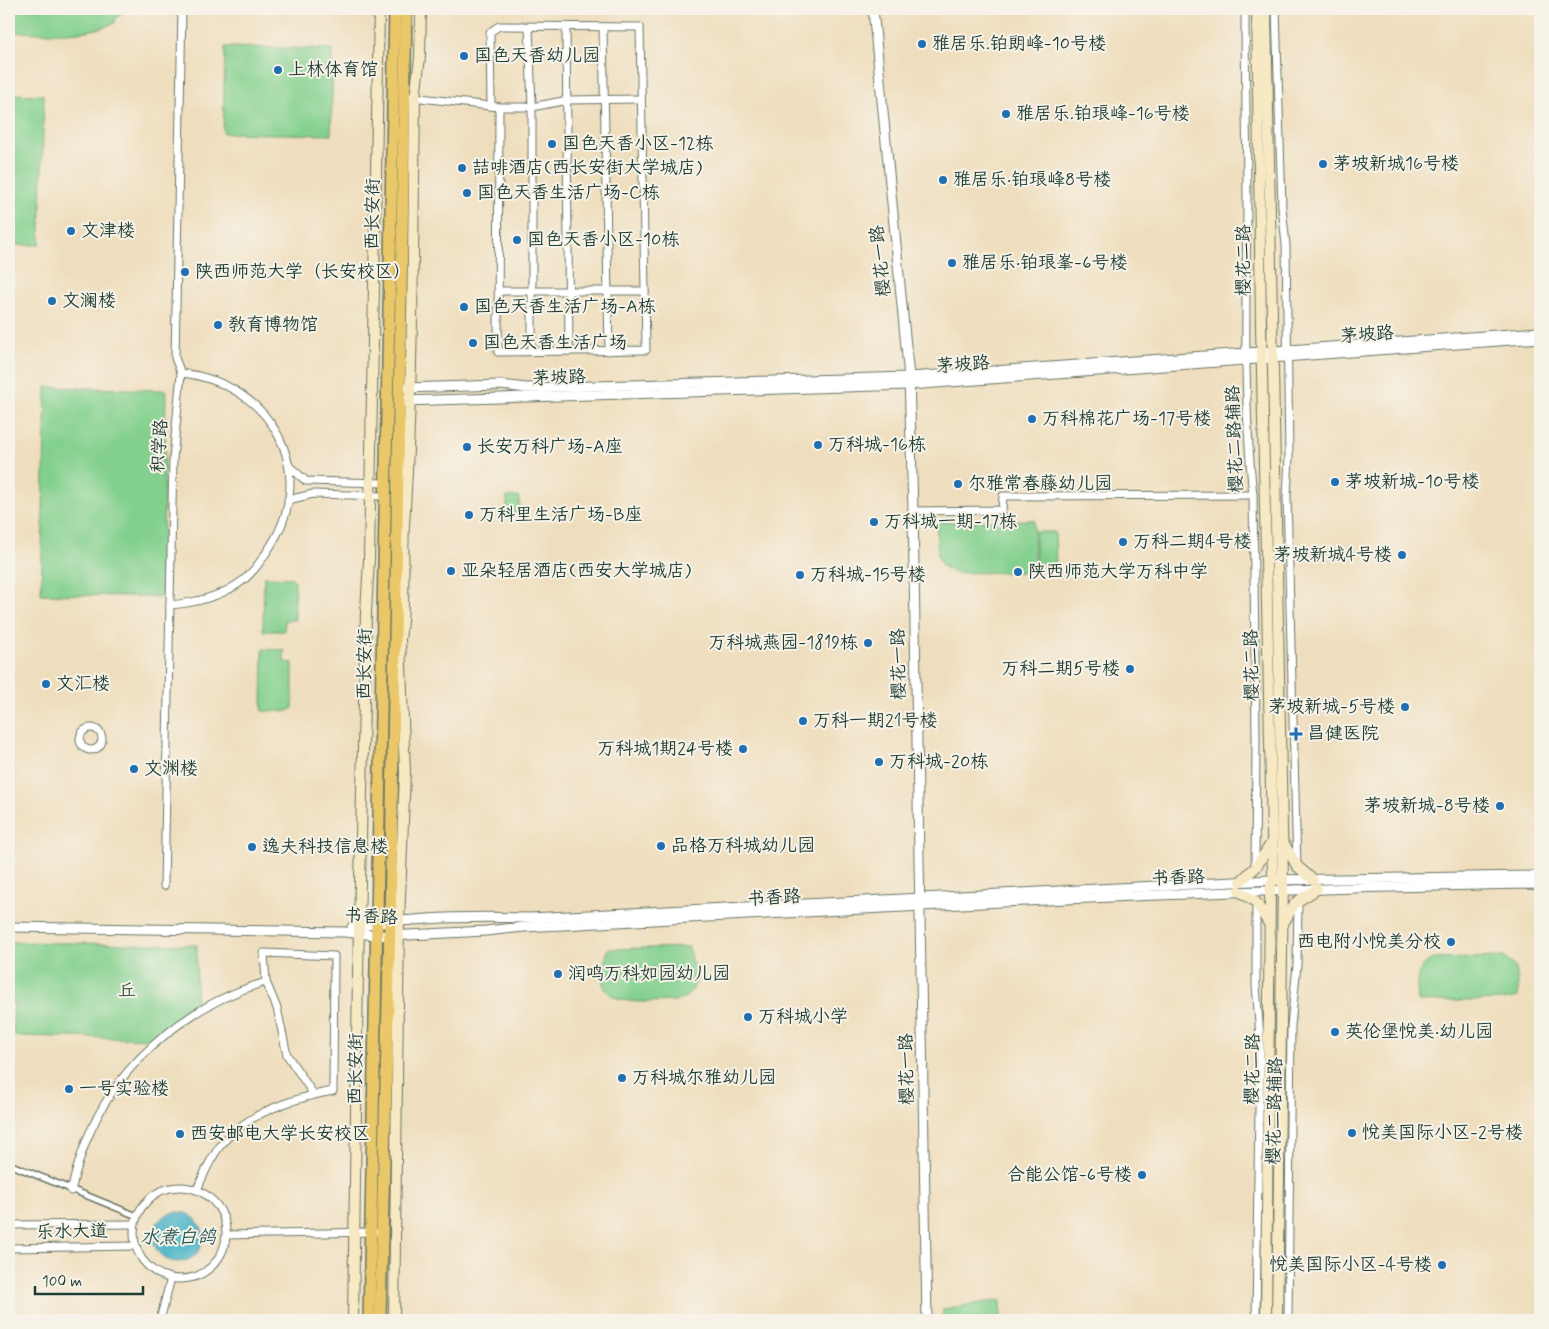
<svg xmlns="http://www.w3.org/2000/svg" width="1549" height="1329" font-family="Mynerve,'LXGW WenKai TC',sans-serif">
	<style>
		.green { fill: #83d08e; stroke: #518661 }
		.water { fill: #49b4c6; stroke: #34787d }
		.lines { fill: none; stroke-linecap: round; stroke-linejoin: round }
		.pedestrian-casing { stroke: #687564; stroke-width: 8 }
		.minor-casing { stroke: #687564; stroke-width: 9 }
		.tertiary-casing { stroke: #687564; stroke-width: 11 }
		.secondary-casing { stroke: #687564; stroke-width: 12 }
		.primary-casing { stroke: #687564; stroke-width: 14 }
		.pedestrian { stroke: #fff; stroke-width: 5 }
		.minor { stroke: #fff; stroke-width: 7 }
		.tertiary { stroke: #fff; stroke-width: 9 }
		.secondary { stroke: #f7e9c3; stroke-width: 10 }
		.primary { stroke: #eac769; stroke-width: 11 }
		.poi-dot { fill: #1f6fb2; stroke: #f7f3e8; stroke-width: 2 }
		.labels { text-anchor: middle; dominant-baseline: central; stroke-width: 4; stroke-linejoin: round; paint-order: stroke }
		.poi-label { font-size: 18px; fill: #1f3d34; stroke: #f7f3e8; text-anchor: start }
		.street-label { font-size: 18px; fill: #1f3d34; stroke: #f7f3e8 }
		.park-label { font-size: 18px; fill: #335a46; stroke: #f7f3e8 }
		.water-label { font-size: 19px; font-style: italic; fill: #2a5b58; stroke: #f7f3e8 }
	</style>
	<rect width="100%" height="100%" fill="#f7f3e8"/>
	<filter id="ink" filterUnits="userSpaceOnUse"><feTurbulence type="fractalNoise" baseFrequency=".02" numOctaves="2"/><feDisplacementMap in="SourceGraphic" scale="10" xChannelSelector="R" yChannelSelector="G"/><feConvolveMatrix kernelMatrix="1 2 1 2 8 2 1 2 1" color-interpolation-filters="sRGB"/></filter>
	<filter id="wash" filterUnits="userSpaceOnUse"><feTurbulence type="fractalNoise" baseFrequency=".0096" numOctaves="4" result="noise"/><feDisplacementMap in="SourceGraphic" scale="20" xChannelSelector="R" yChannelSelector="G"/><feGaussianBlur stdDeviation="1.12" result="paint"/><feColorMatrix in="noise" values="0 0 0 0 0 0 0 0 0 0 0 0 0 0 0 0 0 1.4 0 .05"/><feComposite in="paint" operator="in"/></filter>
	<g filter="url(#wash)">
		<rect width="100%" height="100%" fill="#efdebd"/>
		<g class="green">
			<path d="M9 9H127L115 19 116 22C84 38 44 32 9 32Z"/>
			<polygon points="225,47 333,49 331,135 223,133"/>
			<polygon points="9,94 44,95 40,245 9,245"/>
			<polygon points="46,387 166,390 162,597 41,594"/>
			<polygon points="507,497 519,497 520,513 507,514"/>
			<polygon points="1034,520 1034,572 955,573 942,566 938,557 936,522"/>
			<polygon points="1035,532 1055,532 1056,566 1036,566"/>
			<polygon points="264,577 292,578 295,581 295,620 285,620 284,631 263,631"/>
			<polygon points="263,649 284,650 284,662 293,663 293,708 289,711 262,711"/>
			<polygon points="9,942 197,945 196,1005 193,1014 159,1039 16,1036 13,1032 14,1003 9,1002"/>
			<path d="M689 947 691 960 698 976C694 990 689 998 675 1001 652 1001 602 1010 602 976 602 967 606 958 608 949Z"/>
			<path d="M1503 957C1520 966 1518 981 1518 997L1503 1000 1418 1002C1417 983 1414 968 1433 959Z"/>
			<polygon points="1001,1300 1001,1320 942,1320 943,1309"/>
		</g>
		<circle class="water" cx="178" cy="1237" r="25"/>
	</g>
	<g filter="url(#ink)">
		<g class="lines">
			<g class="pedestrian-casing">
				<polyline id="pedestrian" points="9,1164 137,1216"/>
			</g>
			<g class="minor-casing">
				<g id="minor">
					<path d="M1245 9C1245 75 1247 140 1247 206 1246 302 1243 399 1253 495L1256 738 1255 868"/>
					<polyline points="1276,9 1282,207 1286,245 1289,457 1287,497 1297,866"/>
					<polyline points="529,27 532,107 532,351"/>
					<polyline points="566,27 569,351"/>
					<polyline points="603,27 609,351"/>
					<polyline points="412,97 499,107 532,107 568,100 640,99"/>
					<polyline points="491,106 490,32 499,26 640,27 645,291 500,291"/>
					<polyline points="499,107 498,352 646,350 645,291"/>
					<polyline points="288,463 290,467 306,481 385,483"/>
					<polyline points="288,500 313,494 385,496"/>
					<polyline points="913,511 1002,510 1003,496 1253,495"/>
					<path d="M170 605C194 603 217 598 238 584 252 575 260 562 270 547 320 470 271 383 181 373"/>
					<circle cx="91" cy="739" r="11"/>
					<polyline points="164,886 173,459 181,373 175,358 182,9"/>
					<polyline points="1256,903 1256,985 1260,1037 1256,1320"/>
					<circle cx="180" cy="1233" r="46"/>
					<path d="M197 1190C202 1178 207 1166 214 1155 238 1115 289 1099 333 1091L334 956 264 953 266 982 277 1008 287 1055 314 1095"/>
					<path d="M71 1191C76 1170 82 1149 91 1130 123 1058 192 1003 266 982"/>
					<polyline points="9,1225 135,1224"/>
					<polyline points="227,1235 374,1232"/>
					<polyline points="9,1248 136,1246"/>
					<polyline points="160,1320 171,1278"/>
					<polyline points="1288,1320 1291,1026 1297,965 1298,902"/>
				</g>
			</g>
			<g class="tertiary-casing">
				<g id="tertiary">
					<polyline points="873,9 909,377 913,511 927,1320"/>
					<polyline points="405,388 501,385 526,388 909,377 1540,332"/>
					<polyline points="403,401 909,385 1540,338"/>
					<path d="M9 927 344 932 389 936 486 931 524 927C862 909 1201 889 1540 884"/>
					<path d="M352 927C410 918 470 916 529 918L1273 880 1540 876"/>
				</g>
			</g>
			<g class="secondary-casing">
				<g id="secondary">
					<polyline points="1257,9 1261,326 1273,880 1270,889 1266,1320"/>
					<polyline points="1266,9 1283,880 1277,1320"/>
					<polyline points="1283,842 1297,866 1313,880"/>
					<polyline points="1241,881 1256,867 1272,842"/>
					<polyline points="1239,891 1256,902 1269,924"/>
					<polyline points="1283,924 1295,903 1317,889"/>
					<polyline points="353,1320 358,973 366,612 369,560 379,9"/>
					<path d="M394 1320 399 922 405 772 400 639C406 601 402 563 404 525 413 383 413 240 415 98L420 57 421 9"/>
				</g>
			</g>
			<g class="primary-casing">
				<g id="primary">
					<polyline points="369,1320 395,9"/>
					<polyline points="380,1320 390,922 406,9"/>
				</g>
			</g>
			<use href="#pedestrian" class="pedestrian"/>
			<use href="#minor" class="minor"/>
			<use href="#tertiary" class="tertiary"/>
			<use href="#secondary" class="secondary"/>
			<use href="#primary" class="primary"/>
		</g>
	</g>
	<g class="poi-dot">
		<circle cx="922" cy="44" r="5"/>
		<circle cx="464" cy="56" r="5"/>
		<circle cx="278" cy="70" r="5"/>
		<circle cx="1006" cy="114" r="5"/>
		<circle cx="552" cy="144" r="5"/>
		<circle cx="1323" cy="164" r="5"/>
		<circle cx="462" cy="168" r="5"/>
		<circle cx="943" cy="180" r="5"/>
		<circle cx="467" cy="193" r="5"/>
		<circle cx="71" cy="231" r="5"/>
		<circle cx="517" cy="240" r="5"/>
		<circle cx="952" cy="263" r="5"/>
		<circle cx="185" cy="272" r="5"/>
		<circle cx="52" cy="301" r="5"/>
		<circle cx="464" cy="307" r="5"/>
		<circle cx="218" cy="325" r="5"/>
		<circle cx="473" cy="343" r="5"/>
		<circle cx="1032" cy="419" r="5"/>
		<circle cx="818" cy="445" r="5"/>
		<circle cx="467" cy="447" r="5"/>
		<circle cx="1335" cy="482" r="5"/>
		<circle cx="958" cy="484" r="5"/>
		<circle cx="469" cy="515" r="5"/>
		<circle cx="874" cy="522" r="5"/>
		<circle cx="1123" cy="542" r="5"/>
		<circle cx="1402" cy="555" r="5"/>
		<circle cx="451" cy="571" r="5"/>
		<circle cx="1018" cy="572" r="5"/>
		<circle cx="800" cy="575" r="5"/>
		<circle cx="868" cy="643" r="5"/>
		<circle cx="1130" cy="669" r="5"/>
		<circle cx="46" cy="684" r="5"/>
		<circle cx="1405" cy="707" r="5"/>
		<circle cx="803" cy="721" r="5"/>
		<path d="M1293.5 726.5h5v5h5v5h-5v5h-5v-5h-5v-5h5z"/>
		<circle cx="743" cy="749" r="5"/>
		<circle cx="879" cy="762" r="5"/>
		<circle cx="134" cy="769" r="5"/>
		<circle cx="1500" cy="806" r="5"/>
		<circle cx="661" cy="846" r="5"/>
		<circle cx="252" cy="847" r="5"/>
		<circle cx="1451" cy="942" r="5"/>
		<circle cx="558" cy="974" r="5"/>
		<circle cx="748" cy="1017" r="5"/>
		<circle cx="1335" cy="1032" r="5"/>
		<circle cx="622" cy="1078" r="5"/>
		<circle cx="69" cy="1089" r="5"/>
		<circle cx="1352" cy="1133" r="5"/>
		<circle cx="180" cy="1134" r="5"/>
		<circle cx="1142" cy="1175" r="5"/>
		<circle cx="1442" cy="1265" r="5"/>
	</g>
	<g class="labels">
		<g class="poi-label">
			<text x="932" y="44">雅居乐.铂朗峰-10号楼</text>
			<text x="474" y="56">国色天香幼儿园</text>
			<text x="288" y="70">上林体育馆</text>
			<text x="1016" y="114">雅居乐.铂琅峰-16号楼</text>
			<text x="562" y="144">国色天香小区-12栋</text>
			<text x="1333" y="164">茅坡新城16号楼</text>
			<text x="472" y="168">喆啡酒店(西长安街大学城店)</text>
			<text x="953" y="180">雅居乐·铂琅峰8号楼</text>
			<text x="477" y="193">国色天香生活广场-C栋</text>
			<text x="81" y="231">文津楼</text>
			<text x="527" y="240">国色天香小区-10栋</text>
			<text x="962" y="263">雅居乐·铂琅峯-6号楼</text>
			<text x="195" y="272">陕西师范大学（长安校区）</text>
			<text x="62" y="301">文澜楼</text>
			<text x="474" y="307">国色天香生活广场-A栋</text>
			<text x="228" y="325">教育博物馆</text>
			<text x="483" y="343">国色天香生活广场</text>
			<text x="1042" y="419">万科棉花广场-17号楼</text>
			<text x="828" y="445">万科城-16栋</text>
			<text x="477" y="447">长安万科广场-A座</text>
			<text x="1345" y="482">茅坡新城-10号楼</text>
			<text x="968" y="484">尔雅常春藤幼儿园</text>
			<text x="479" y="515">万科里生活广场-B座</text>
			<text x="884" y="522">万科城一期-17栋</text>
			<text x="1133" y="542">万科二期4号楼</text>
			<text x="1392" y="555" text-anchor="end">茅坡新城4号楼</text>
			<text x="461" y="571">亚朵轻居酒店(西安大学城店)</text>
			<text x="1028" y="572">陕西师范大学万科中学</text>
			<text x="810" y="575">万科城-15号楼</text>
			<text x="858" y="643" text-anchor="end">万科城燕园-1819栋</text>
			<text x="1120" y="669" text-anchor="end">万科二期5号楼</text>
			<text x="56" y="684">文汇楼</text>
			<text x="1395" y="707" text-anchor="end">茅坡新城-5号楼</text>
			<text x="813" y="721">万科一期21号楼</text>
			<text x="1307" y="734">昌健医院</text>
			<text x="733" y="749" text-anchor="end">万科城1期24号楼</text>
			<text x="889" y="762">万科城-20栋</text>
			<text x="144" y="769">文渊楼</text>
			<text x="1490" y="806" text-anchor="end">茅坡新城-8号楼</text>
			<text x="671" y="846">品格万科城幼儿园</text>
			<text x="262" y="847">逸夫科技信息楼</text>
			<text x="1441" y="942" text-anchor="end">西电附小悦美分校</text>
			<text x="568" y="974">润鸣万科如园幼儿园</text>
			<text x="758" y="1017">万科城小学</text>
			<text x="1345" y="1032">英伦堡悦美·幼儿园</text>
			<text x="632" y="1078">万科城尔雅幼儿园</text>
			<text x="79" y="1089">一号实验楼</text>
			<text x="1362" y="1133">悦美国际小区-2号楼</text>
			<text x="190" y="1134">西安邮电大学长安校区</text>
			<text x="1132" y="1175" text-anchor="end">合能公馆-6号楼</text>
			<text x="1432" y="1265" text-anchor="end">悦美国际小区-4号楼</text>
		</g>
		<g class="street-label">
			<text transform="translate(373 214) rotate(-89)">西长安街</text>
			<text transform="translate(1244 260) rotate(-90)">樱花二路</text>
			<text transform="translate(881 261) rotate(-96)">樱花一路</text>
			<text transform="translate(1367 335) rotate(-4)">茅坡路</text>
			<text transform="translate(963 365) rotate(-4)">茅坡路</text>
			<text transform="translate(559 378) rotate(-2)">茅坡路</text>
			<text transform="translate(1235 439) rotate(-92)">樱花二路辅路</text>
			<text transform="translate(160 446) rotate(-86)">积学路</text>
			<text transform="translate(365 664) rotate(-89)">西长安街</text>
			<text transform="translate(899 664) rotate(-91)">樱花一路</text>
			<text transform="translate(1252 665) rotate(-91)">樱花二路</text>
			<text transform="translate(1178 878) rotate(-2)">书香路</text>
			<text transform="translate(774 898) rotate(-3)">书香路</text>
			<text transform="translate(371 917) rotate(3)">书香路</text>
			<text transform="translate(356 1069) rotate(-89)">西长安街</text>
			<text transform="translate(907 1069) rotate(-91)">樱花一路</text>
			<text transform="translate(1253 1069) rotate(-89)">樱花二路</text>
			<text transform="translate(1275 1111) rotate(-89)">樱花二路辅路</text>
			<text transform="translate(72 1232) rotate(-1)">乐水大道</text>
		</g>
		<g class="park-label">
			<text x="127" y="991">丘</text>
		</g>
		<g class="water-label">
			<text x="178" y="1237">水煮白鸽</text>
		</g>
	</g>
	<rect width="1549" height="1329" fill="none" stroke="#f7f3e8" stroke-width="30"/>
	<path d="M35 1286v8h108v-8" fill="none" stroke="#1f3d34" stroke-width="2.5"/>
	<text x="42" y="1286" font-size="15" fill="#1f3d34" stroke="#f7f3e8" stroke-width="4" paint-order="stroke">100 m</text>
</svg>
